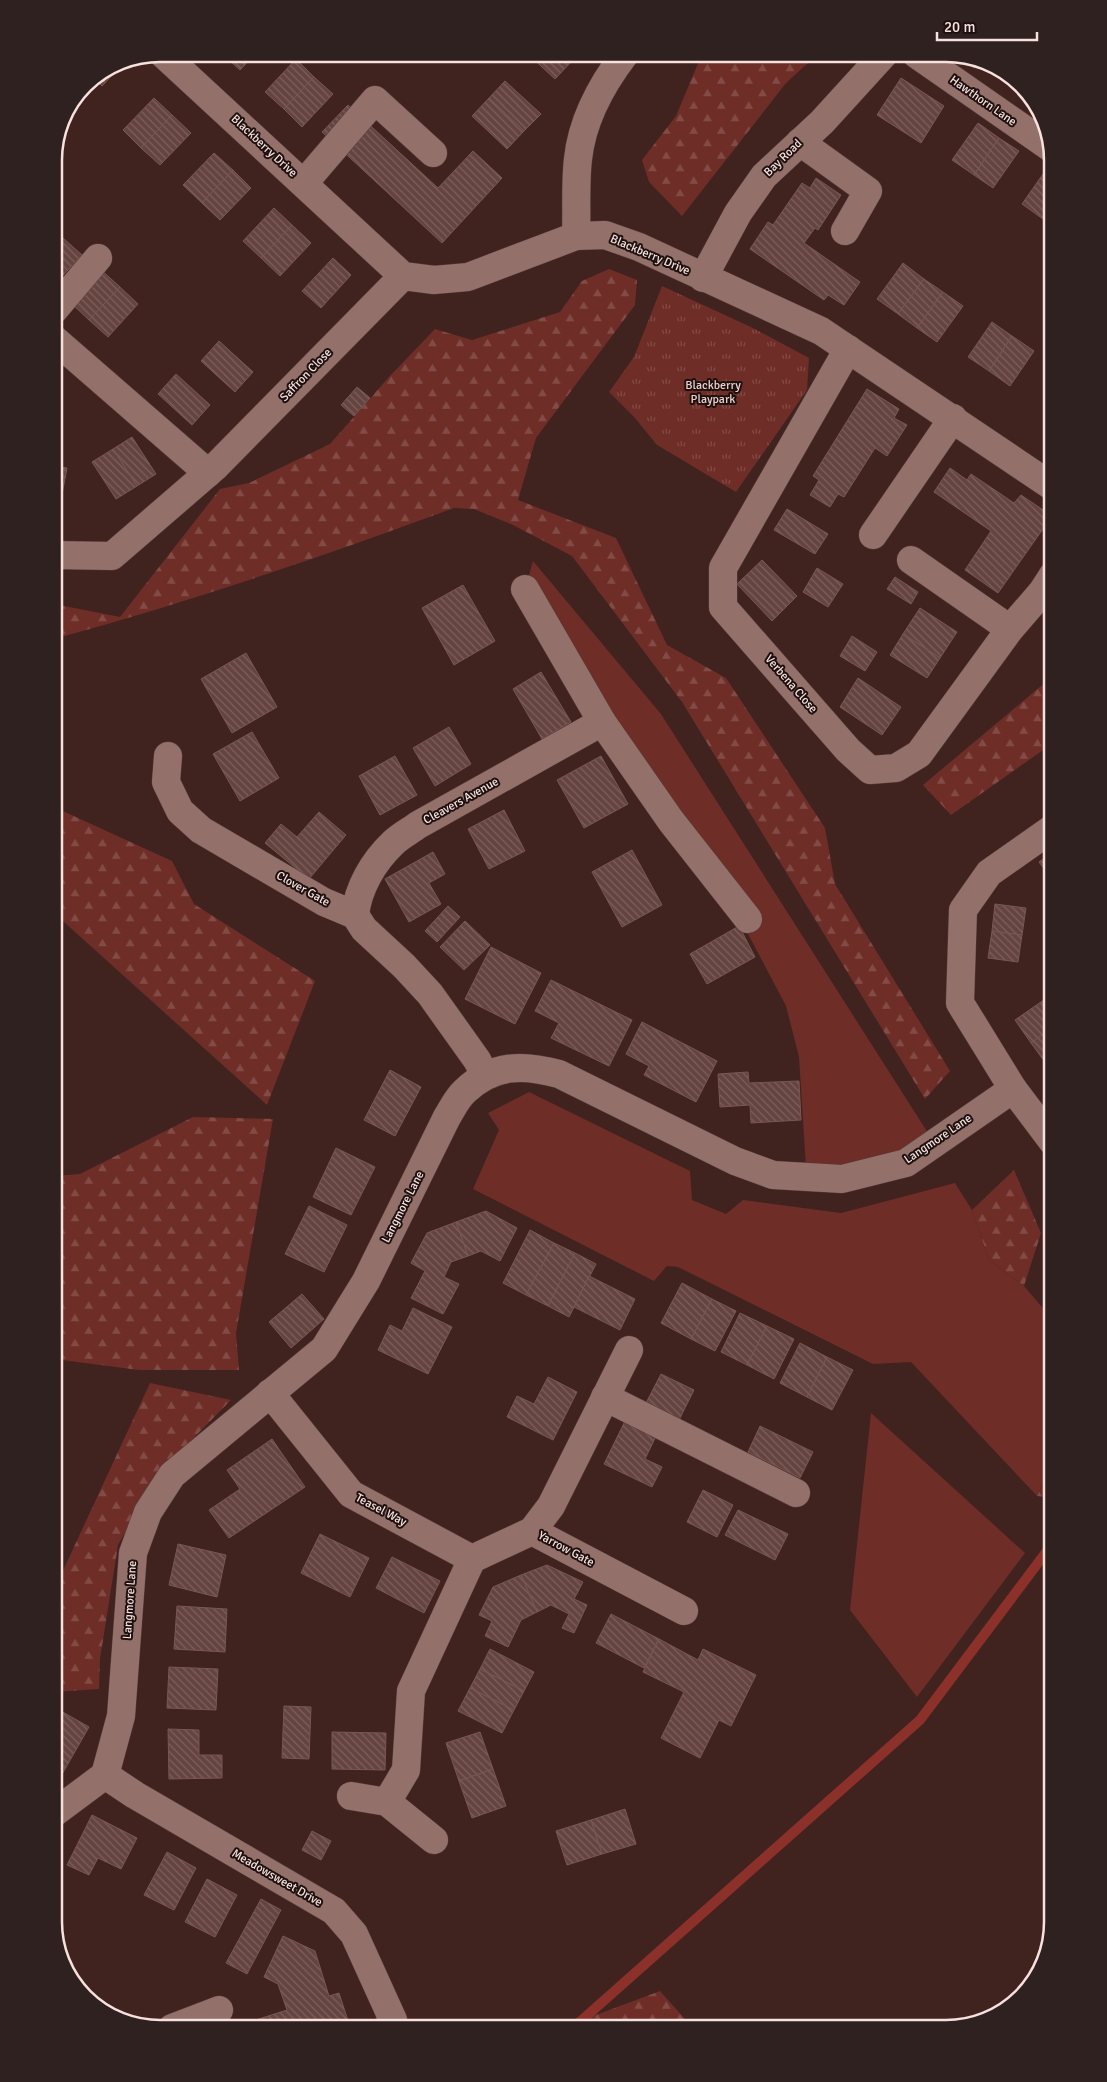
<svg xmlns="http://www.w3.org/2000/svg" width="1107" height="2082" font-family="Signika,sans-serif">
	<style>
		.green { fill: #6e2d27 }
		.forest { fill: url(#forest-firs) }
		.park { fill: url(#park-tufts) }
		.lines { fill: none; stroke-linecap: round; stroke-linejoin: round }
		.stream { stroke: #8c302a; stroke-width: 10 }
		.building { fill: url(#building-back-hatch); stroke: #795753 }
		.minor-casing { stroke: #573e3b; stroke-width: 29 }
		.minor { stroke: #94706b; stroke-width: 28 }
		.labels { text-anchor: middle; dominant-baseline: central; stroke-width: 4; stroke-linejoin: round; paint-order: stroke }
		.street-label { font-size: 12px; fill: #f6e1de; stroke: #1d100e }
		.park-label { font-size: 12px; fill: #edd1cd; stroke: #1d100e }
		.rim { fill: none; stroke: #f6e1de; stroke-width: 2.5 }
	</style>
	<defs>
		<pattern id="forest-firs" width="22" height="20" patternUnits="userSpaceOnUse" patternTransform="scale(1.25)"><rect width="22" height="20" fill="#6e2d27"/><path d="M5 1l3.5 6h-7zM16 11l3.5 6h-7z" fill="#834b46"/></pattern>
		<pattern id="park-tufts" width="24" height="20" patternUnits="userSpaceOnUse" patternTransform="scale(1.25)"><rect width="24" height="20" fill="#6e2d27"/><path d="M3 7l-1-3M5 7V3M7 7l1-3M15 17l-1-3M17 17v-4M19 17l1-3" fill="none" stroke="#834b46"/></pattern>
		<pattern id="building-back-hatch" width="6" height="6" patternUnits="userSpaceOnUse" patternTransform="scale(1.25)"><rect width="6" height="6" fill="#654440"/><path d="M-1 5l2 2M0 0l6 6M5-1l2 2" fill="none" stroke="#7c5f5b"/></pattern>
	</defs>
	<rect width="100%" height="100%" fill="#40221f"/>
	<g class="green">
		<polygon points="533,561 661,714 930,1136 882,1160 806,1168 799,1057 786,1006 748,934 748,919 525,589"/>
		<polygon points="529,1092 690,1171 692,1200 726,1214 743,1200 841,1213 955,1183 972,1210 989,1260 1024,1286 1053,1320 1053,1465 1037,1496 911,1362 873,1364 678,1267 667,1266 654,1281 473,1189 499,1130 488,1113"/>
		<polygon points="871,1413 1025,1553 917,1697 850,1610"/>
	</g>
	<g class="forest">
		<polygon points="702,54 818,54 786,83 682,216 649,182 642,160 676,116"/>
		<path d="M609 269 637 280 635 305 536 438 518 500 616 538 667 645 726 678 825 828 835 884 950 1071 925 1099 682 702 572 556 513 525 474 509 454 508C321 557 190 602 54 639V604L120 617 220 489 249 483 330 444 389 377 435 329 472 340 560 312 582 281Z"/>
		<polygon points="1053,676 1053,743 951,815 923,785"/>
		<polygon points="54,807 172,861 194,904 315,981 267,1105 54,913"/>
		<polygon points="193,1117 273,1119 236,1333 239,1370 139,1370 54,1359 54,1176 80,1174"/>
		<polygon points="1014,1170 1041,1233 1024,1286 989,1260 972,1210"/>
		<polygon points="150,1383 231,1400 160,1472 118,1545 100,1659 99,1689 54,1692 54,1590"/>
		<polygon points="1053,1465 1053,1499 1037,1496"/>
		<polygon points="660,1991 693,2028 561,2028"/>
	</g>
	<polygon class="park" points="662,286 753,328 809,358 807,390 736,492 657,445 635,418 609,392 634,357"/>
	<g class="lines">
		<polyline class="stream" points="573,2028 920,1720 1053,1543"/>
	</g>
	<g class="building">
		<polygon points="222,54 255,54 240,70"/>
		<polygon points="528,54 565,54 572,61 555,79"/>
		<polygon points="565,54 579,54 572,61"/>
		<polygon points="957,55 978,62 974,68"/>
		<polygon points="296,59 314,77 284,109 265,92"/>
		<polygon points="112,67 116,71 102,86 95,79"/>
		<polygon points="314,77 333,94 302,127 284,109"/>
		<polygon points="901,78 944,106 921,143 877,115"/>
		<polygon points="505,81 541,114 524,131 489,98"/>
		<polygon points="154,98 172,115 141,148 123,130"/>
		<polygon points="489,98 524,131 507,149 472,116"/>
		<polygon points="348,105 438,188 473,151 502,178 442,243 322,132"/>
		<polygon points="172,115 191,133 160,165 141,148"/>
		<polygon points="978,123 999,138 974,175 952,160"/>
		<polygon points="999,138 1019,151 993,188 974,175"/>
		<polygon points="214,153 233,170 202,203 183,185"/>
		<polygon points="1048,167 1053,171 1053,205 1043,219 1022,204"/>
		<polygon points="233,170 251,188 220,220 202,203"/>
		<polygon points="816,178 841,195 818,230 815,228 804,243 860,282 844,305 828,295 824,300 750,249 768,222 773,225 802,183 810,188"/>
		<polygon points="1053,205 1053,226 1043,219"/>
		<polygon points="274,208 292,225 261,258 243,241"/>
		<polygon points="292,225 311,243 280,276 261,258"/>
		<polygon points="54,229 63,238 54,247"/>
		<polygon points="63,238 82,255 54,285 54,247"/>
		<polygon points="333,258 351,275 321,308 302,291"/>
		<polygon points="903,263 924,279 898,314 877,299"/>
		<polygon points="100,269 120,287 89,320 70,302"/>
		<polygon points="924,279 943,292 917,328 898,314"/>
		<polygon points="120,287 138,304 108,337 89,320"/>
		<polygon points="943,292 963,306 937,342 917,328"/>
		<polygon points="992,322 1012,336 989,371 968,357"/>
		<polygon points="1012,336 1034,351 1010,386 989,371"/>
		<polygon points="219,341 253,372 235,392 201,361"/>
		<polygon points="176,374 210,405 192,425 158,394"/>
		<polygon points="357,387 370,398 354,416 341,405"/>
		<polygon points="867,389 899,409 894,418 907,425 887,456 875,448 844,497 838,494 830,507 810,495 819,480 813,476"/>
		<polygon points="132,437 156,474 137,486 113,449"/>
		<polygon points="113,449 137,486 116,499 92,462"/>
		<polygon points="54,466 67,468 59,510 54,509"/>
		<polygon points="950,468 967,480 971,474 1014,503 1021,495 1052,516 998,593 965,570 991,531 934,492"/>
		<polygon points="787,509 828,534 815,554 774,530"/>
		<polygon points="762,560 797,596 772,621 737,584"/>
		<polygon points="817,568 843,584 828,607 803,592"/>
		<polygon points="895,577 918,592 911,604 887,589"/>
		<polygon points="463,585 495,641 454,665 422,608"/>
		<polygon points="920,608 957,632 940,658 903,634"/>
		<polygon points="903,634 940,658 927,678 890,655"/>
		<polygon points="852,636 877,652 865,671 840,656"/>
		<polygon points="246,653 277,707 232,733 201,679"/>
		<polygon points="541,672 571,722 542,739 513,689"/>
		<polygon points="858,678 901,707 882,735 840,707"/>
		<polygon points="449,727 471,764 435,786 413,748"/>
		<polygon points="252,732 279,778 240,801 213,754"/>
		<polygon points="395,756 417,795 380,815 359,776"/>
		<polygon points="601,756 628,804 584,828 557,780"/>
		<polygon points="504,810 525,851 489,869 468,829"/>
		<polygon points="319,812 346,835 309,879 265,843 281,824 297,837"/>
		<polygon points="632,850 662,905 622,927 592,872"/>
		<polygon points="433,852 445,874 429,883 441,904 409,922 385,879"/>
		<polygon points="1053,852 1053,881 1039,862"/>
		<polygon points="995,904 1026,908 1022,935 992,931"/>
		<polygon points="448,906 460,917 437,942 425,931"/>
		<polygon points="465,921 490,945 464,970 440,947"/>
		<polygon points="739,926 755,957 707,984 690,954"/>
		<polygon points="992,931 1022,935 1018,962 988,958"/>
		<polygon points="491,947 541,973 515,1024 465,999"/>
		<polygon points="551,980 632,1020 609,1066 551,1038 559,1023 535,1011"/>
		<polygon points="1051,995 1053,998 1053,1027 1031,1043 1015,1020"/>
		<polygon points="642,1022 717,1061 696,1102 644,1075 649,1066 626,1054"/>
		<polygon points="1053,1027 1053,1067 1050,1069 1031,1043"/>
		<polygon points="390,1070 421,1087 395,1136 364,1120"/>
		<polygon points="748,1072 749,1083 799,1081 801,1120 751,1123 750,1105 720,1107 718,1074"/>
		<polygon points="336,1148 375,1167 351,1215 313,1197"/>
		<polygon points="309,1206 347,1225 324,1272 285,1254"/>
		<polygon points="486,1211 517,1228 500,1261 481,1251 468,1256 456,1222"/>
		<polygon points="456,1222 468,1256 451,1262 444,1277 459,1284 443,1314 411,1298 425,1271 411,1263 427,1233"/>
		<polygon points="530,1230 554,1243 526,1295 503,1283"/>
		<polygon points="554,1243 575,1253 548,1306 526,1295"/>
		<polygon points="575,1253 596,1264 569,1317 548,1306"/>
		<polygon points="589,1276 635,1299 620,1330 574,1307"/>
		<polygon points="682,1283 712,1299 691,1339 661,1323"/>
		<polygon points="302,1294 324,1319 291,1348 269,1322"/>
		<polygon points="712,1299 736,1311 715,1351 691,1339"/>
		<polygon points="413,1308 452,1327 428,1374 378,1350 390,1325 402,1331"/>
		<polygon points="740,1313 767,1326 747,1365 721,1352"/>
		<polygon points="767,1326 794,1339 774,1379 747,1365"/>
		<polygon points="800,1343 827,1357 807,1397 780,1383"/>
		<polygon points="827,1357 853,1370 832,1410 807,1397"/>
		<polygon points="661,1374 694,1390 679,1420 646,1403"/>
		<polygon points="548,1377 577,1392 553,1440 507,1417 517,1396 534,1404"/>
		<polygon points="627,1417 658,1432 645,1459 662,1467 652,1487 604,1464"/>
		<polygon points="760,1426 813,1452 800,1478 748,1452"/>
		<polygon points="272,1439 305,1487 229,1538 209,1510 240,1489 227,1470"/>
		<polygon points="703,1490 733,1505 717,1537 687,1522"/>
		<polygon points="738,1510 788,1534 775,1560 725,1535"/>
		<polygon points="320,1534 369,1558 350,1597 301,1573"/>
		<polygon points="178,1544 226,1555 217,1597 169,1585"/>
		<polygon points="392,1557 440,1581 424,1613 376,1588"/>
		<polygon points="547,1565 583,1582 574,1599 587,1605 574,1633 562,1628 569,1614 551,1605 537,1612 521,1575"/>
		<polygon points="521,1575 537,1612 521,1620 508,1647 485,1636 492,1621 479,1615 493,1587"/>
		<polygon points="177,1606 227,1609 225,1652 174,1649"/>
		<polygon points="611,1614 659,1639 644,1668 596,1643"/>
		<polygon points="659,1639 698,1660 703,1649 756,1675 731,1726 719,1720 700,1758 661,1738 684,1692 643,1672"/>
		<polygon points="490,1649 534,1672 524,1691 480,1669"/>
		<polygon points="169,1667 218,1669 216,1710 167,1708"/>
		<polygon points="480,1669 524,1691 514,1710 470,1688"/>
		<polygon points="470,1688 514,1710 502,1733 458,1711"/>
		<polygon points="284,1706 311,1707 309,1759 282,1758"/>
		<polygon points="54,1707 89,1727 61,1776 54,1771"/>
		<polygon points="168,1729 199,1730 199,1755 222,1755 222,1778 169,1779"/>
		<polygon points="332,1732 386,1733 385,1770 332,1769"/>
		<polygon points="480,1732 493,1769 459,1781 446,1743"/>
		<polygon points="493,1769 506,1806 472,1818 459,1781"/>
		<polygon points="625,1809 636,1844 602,1854 591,1820"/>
		<polygon points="92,1815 137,1838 121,1869 98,1858 89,1875 67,1865"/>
		<polygon points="591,1820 602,1854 567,1865 556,1831"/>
		<polygon points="312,1831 331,1841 321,1860 302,1850"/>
		<polygon points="167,1852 196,1868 174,1910 144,1895"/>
		<polygon points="207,1879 237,1895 215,1937 185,1922"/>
		<polygon points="261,1899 281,1910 247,1974 226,1963"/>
		<polygon points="283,1936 315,1951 329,1996 339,1993 350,2027 241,2028 240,2025 287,2010 278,1984 264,1977"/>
	</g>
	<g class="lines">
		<g class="minor-casing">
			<g id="minor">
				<polyline points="163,54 403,276 434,280 468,277 576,236 605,235 639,247 821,331 1053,487"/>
				<polyline points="916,54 1051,148"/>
				<polyline points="800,142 868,191 845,231"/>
				<polyline points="304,183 375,100 433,153"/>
				<path d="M576 236C577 211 575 184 578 159 582 121 602 84 625 54"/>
				<polyline points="703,278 738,213 764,176 822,122 884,54"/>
				<polyline points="54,310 98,258"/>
				<polyline points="54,339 208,473"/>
				<polyline points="848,349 723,568 723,607 848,750 870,770 896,768 919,754 1010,629 1042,592 1053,575"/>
				<polyline points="873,535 953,418"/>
				<polyline points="54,555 112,556 215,467 403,276"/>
				<polyline points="911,560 1010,629"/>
				<polyline points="525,589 602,722 671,821 748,919"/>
				<polyline points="168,756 166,782 180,811 201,830 324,902 355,915 364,929 404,966 430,994 477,1060 485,1075"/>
				<path d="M355 915C358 888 373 862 393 843 400 836 410 831 418 825L602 722"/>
				<polyline points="1053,1142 1013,1089 960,1003 963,910 989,873 1053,828"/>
				<polyline points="270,1393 351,1494 472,1559 532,1531 551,1506 629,1350"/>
				<polyline points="605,1397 796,1493"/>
				<polyline points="532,1531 684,1611"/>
				<polyline points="105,1775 135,1795 334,1911 354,1934 393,2020 387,2028"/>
				<polyline points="351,1796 387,1802 434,1840"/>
				<polyline points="387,1802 406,1770 411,1691 472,1559"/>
				<path d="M54 1813 105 1775 121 1716 133 1553 148 1512 172 1475 324 1349 366 1281 447 1117C452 1109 457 1098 465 1091 493 1064 523 1064 559 1074L735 1161 773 1175 842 1179 906 1163 1013 1089"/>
				<polyline points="172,2028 219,2010"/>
			</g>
		</g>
		<use href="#minor" class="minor"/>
	</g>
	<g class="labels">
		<g class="street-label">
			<text transform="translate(983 101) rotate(35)">Hawthorn Lane</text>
			<text transform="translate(264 146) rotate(43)">Blackberry Drive</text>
			<text transform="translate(783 158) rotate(-44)">Bay Road</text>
			<text transform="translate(650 255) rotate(23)">Blackberry Drive</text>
			<text transform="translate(306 375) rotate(-46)">Saffron Close</text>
			<text transform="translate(791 684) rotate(49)">Verbena Close</text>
			<text transform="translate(461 801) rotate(-29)">Cleavers Avenue</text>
			<text transform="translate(303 889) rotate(29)">Clover Gate</text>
			<text transform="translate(938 1139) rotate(-34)">Langmore Lane</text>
			<text transform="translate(403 1207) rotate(-63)">Langmore Lane</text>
			<text transform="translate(381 1510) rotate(28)">Teasel Way</text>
			<text transform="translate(566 1549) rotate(28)">Yarrow Gate</text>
			<text transform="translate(130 1600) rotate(-86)">Langmore Lane</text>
			<text transform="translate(277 1878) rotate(30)">Meadowsweet Drive</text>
		</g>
		<g class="park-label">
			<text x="713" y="385">Blackberry<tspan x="713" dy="14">Playpark</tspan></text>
		</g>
	</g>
	<path d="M0 0H1107V2082H0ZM160 62H946A98 98 0 0 1 1044 160V1922A98 98 0 0 1 946 2020H160A98 98 0 0 1 62 1922V160A98 98 0 0 1 160 62Z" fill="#2e211f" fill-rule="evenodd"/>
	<path class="rim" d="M160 62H946A98 98 0 0 1 1044 160V1922A98 98 0 0 1 946 2020H160A98 98 0 0 1 62 1922V160A98 98 0 0 1 160 62Z"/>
	<path d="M937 32v8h100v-8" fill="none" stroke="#f6e1de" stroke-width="2.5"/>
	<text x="944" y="32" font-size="15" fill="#f6e1de" stroke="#1d100e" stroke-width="4" paint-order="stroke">20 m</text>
</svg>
